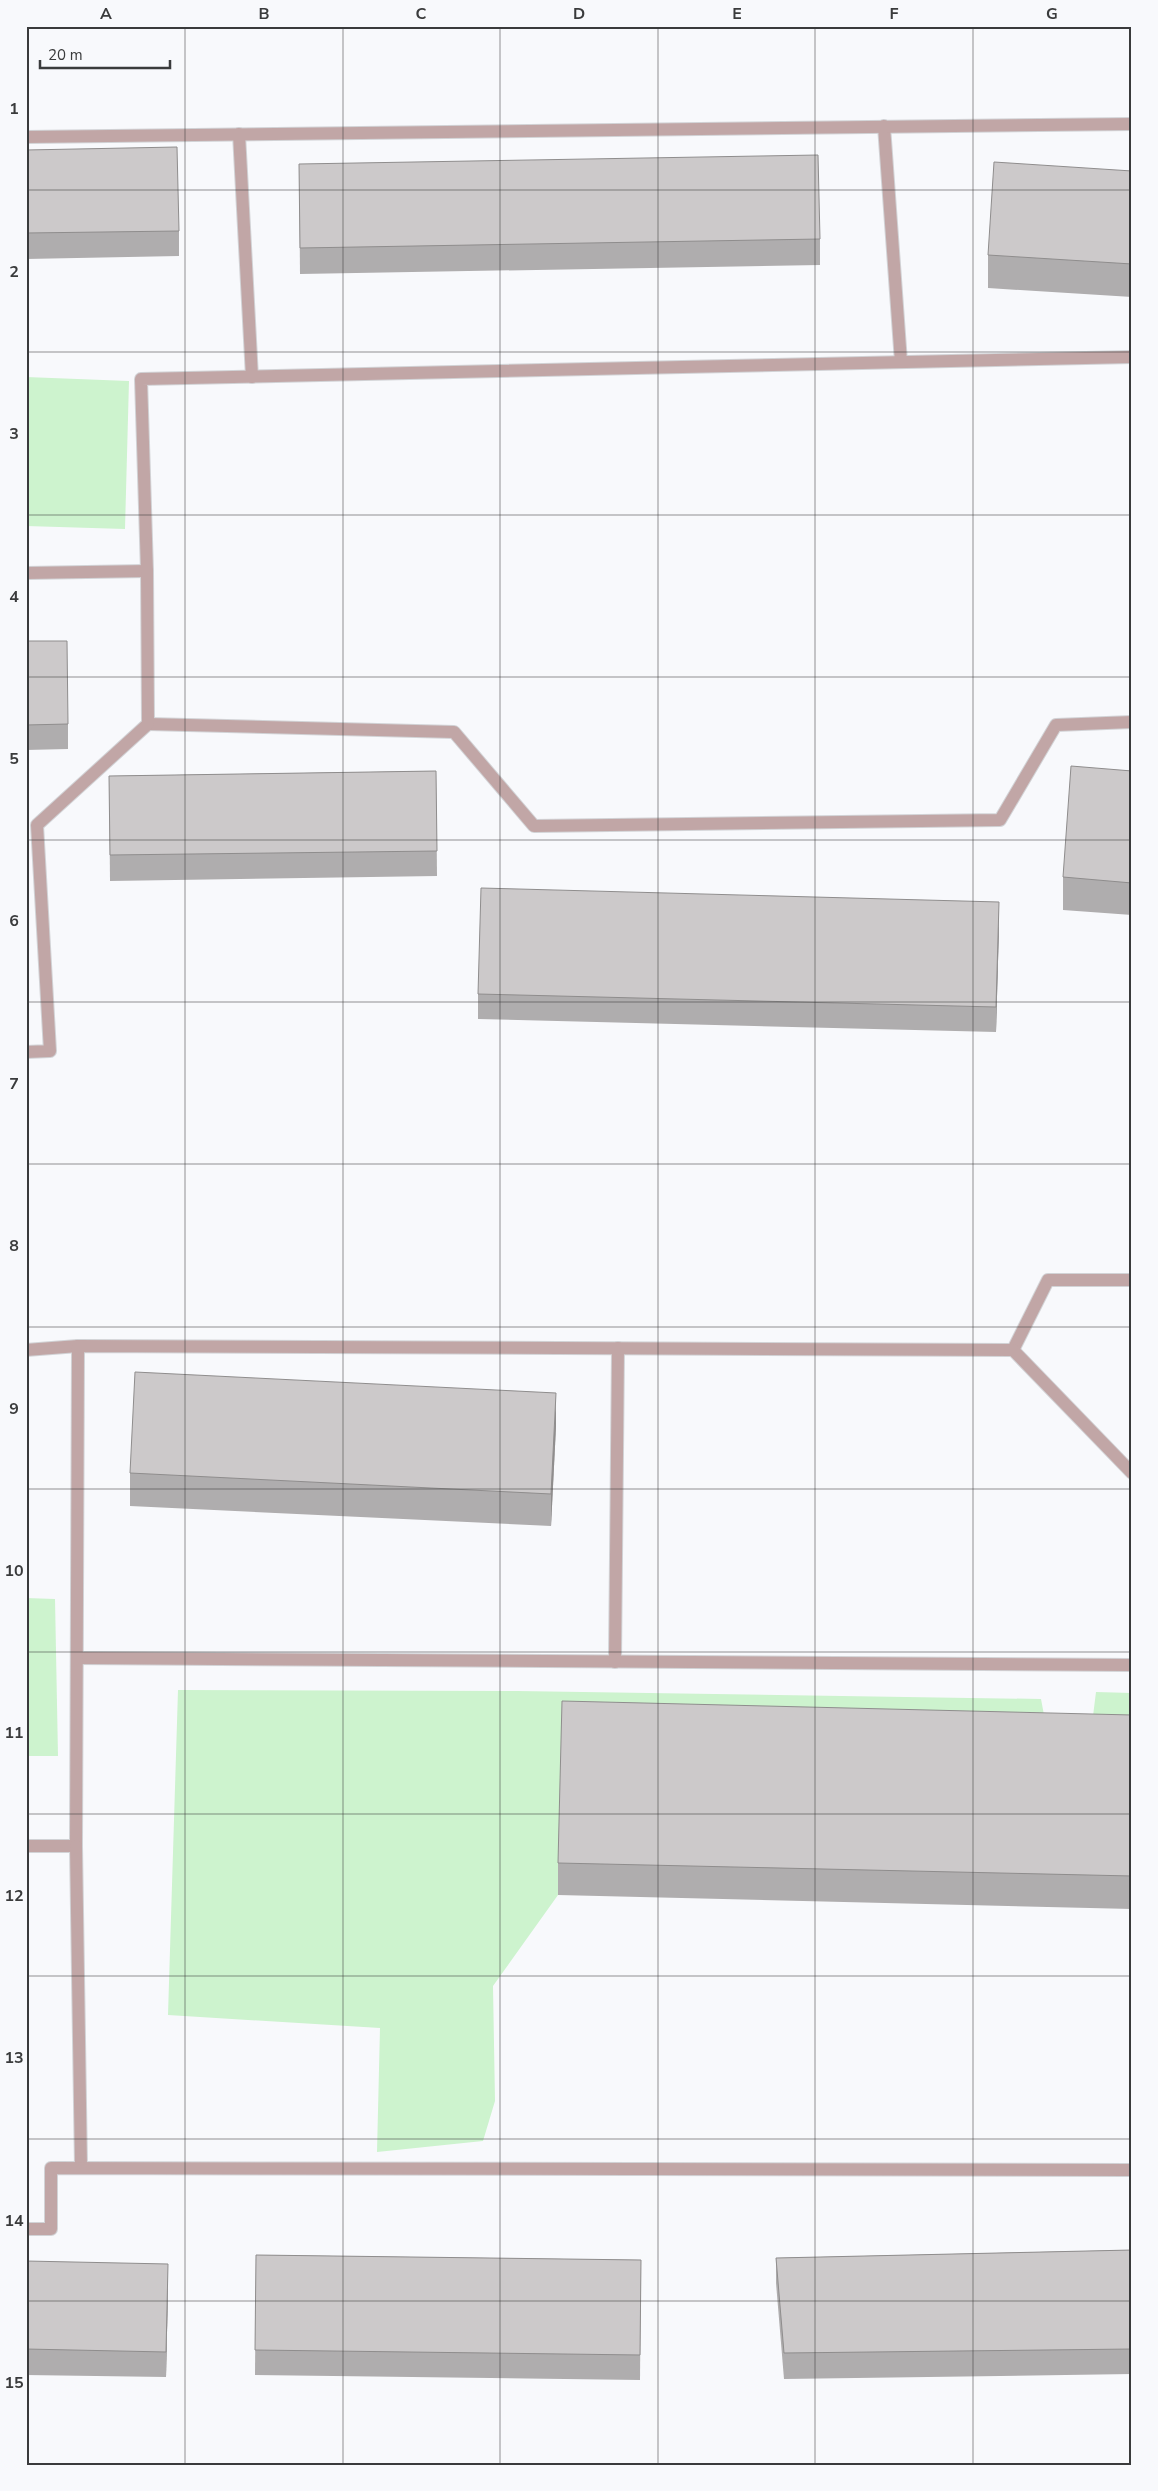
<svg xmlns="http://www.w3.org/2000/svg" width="1158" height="2491" font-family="'Nunito Sans',sans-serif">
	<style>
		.green { fill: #cdf3ce }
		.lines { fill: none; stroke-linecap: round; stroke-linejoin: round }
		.minor-casing { stroke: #d2d3d6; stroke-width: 14 }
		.minor { stroke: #c1a6a6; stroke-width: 12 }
		.wall { fill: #afadae }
		.shaded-wall { fill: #8f8d8d }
		.building { fill: #ccc9ca; stroke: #8f8d8d }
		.grid { fill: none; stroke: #3a3b3c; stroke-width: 1; stroke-opacity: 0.55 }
		.neatline { fill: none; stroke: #3a3b3c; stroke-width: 2 }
		.grid-label { font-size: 16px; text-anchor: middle; font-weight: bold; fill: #3a3b3c }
	</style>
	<rect width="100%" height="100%" fill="#f8f9fc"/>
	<g class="green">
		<polygon points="26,377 129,381 125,529 26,526"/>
		<polygon points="26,1598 55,1599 58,1756 26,1756"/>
		<polygon points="178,1690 517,1691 1041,1699 1050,1747 563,1734 558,1895 493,1986 495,2101 483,2141 377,2152 380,2028 168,2015"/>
		<polygon points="1096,1692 1132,1693 1132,1748 1089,1748"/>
	</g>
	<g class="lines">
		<g class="minor-casing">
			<g id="minor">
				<polyline points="884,126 901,362"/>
				<polyline points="239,134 252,377"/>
				<polyline points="26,137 1132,124"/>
				<polyline points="26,573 147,571"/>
				<polyline points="148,724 454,732 534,826 1000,820 1056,725 1132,722"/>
				<polyline points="26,1052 50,1051 37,825 148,724 147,571 141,379 1132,357"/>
				<polyline points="26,1350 78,1346"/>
				<polyline points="1013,1350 1048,1280 1132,1280"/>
				<polyline points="77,1658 1132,1665"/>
				<polyline points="615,1662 618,1348"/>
				<polyline points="26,1846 76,1846 78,1346 1013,1350 1132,1473"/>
				<polyline points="76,1846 81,2168"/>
				<polyline points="26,2229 51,2229 51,2168 1132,2170"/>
			</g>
		</g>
		<use href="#minor" class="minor"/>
	</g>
	<g class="wall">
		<polygon points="26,150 179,231 179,256 26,259"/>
		<polygon points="299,164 820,239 820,265 300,274"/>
		<polygon points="1132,171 1132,297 988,288 988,255"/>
		<polygon points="26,641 68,724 68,749 26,750"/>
		<polygon points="436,771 437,876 110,881 109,776"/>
		<polygon points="1132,771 1132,915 1063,910 1063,877"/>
		<polygon points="999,927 996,1032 478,1019 478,994"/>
		<polygon points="556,1426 551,1526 130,1506 130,1473"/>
		<polygon points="1132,1715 1132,1909 558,1895 558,1863"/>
		<polygon points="1132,2250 1132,2374 784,2379 776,2283 776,2258"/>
		<polygon points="256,2255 641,2260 640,2380 255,2375"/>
		<polygon points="26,2261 168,2289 166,2377 26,2375"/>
	</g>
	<g class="shaded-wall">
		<polygon points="999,902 999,927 996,1032 996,1007"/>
		<polygon points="556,1393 556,1426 551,1526 551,1494"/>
		<polygon points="168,2264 168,2289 166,2377 166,2352"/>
	</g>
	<g class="building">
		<polygon points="177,147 179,231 26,233 26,150"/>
		<polygon points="818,155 820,239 300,248 299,164"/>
		<polygon points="994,162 1132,171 1132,264 988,255"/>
		<polygon points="26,641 67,641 68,724 26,725"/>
		<polygon points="1071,766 1132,771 1132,883 1063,877"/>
		<polygon points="436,771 437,851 110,855 109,776"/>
		<polygon points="481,888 999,902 996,1007 478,994"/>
		<polygon points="135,1372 556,1393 551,1494 130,1473"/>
		<polygon points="562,1701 1132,1715 1132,1876 558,1863"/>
		<polygon points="1132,2250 1132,2349 784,2353 776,2258"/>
		<polygon points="256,2255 641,2260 640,2355 255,2350"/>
		<polygon points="26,2261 168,2264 166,2352 26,2349"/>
	</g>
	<path class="grid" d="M185 26V2465M343 26V2465M500 26V2465M658 26V2465M815 26V2465M973 26V2465M26 190H1132M26 352H1132M26 515H1132M26 677H1132M26 840H1132M26 1002H1132M26 1164H1132M26 1327H1132M26 1489H1132M26 1652H1132M26 1814H1132M26 1976H1132M26 2139H1132M26 2301H1132"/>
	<rect width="1158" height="2491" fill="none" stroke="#f8f9fc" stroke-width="55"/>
	<path d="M40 60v8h130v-8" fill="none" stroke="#3a3b3c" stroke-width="2.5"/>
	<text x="48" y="60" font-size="15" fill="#3a3b3c" stroke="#f8f9fc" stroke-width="4" paint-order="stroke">20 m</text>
	<rect x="28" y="28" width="1102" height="2436" class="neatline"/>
	<g class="grid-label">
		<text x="106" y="19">A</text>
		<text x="264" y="19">B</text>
		<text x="421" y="19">C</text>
		<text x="579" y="19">D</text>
		<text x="737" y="19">E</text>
		<text x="894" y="19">F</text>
		<text x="1052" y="19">G</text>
		<text x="14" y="114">1</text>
		<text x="14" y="277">2</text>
		<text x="14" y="439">3</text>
		<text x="14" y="602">4</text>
		<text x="14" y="764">5</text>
		<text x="14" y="926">6</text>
		<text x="14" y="1089">7</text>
		<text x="14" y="1251">8</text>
		<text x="14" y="1414">9</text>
		<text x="14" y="1576">10</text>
		<text x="14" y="1738">11</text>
		<text x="14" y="1901">12</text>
		<text x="14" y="2063">13</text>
		<text x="14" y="2226">14</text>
		<text x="14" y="2388">15</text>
	</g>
</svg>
